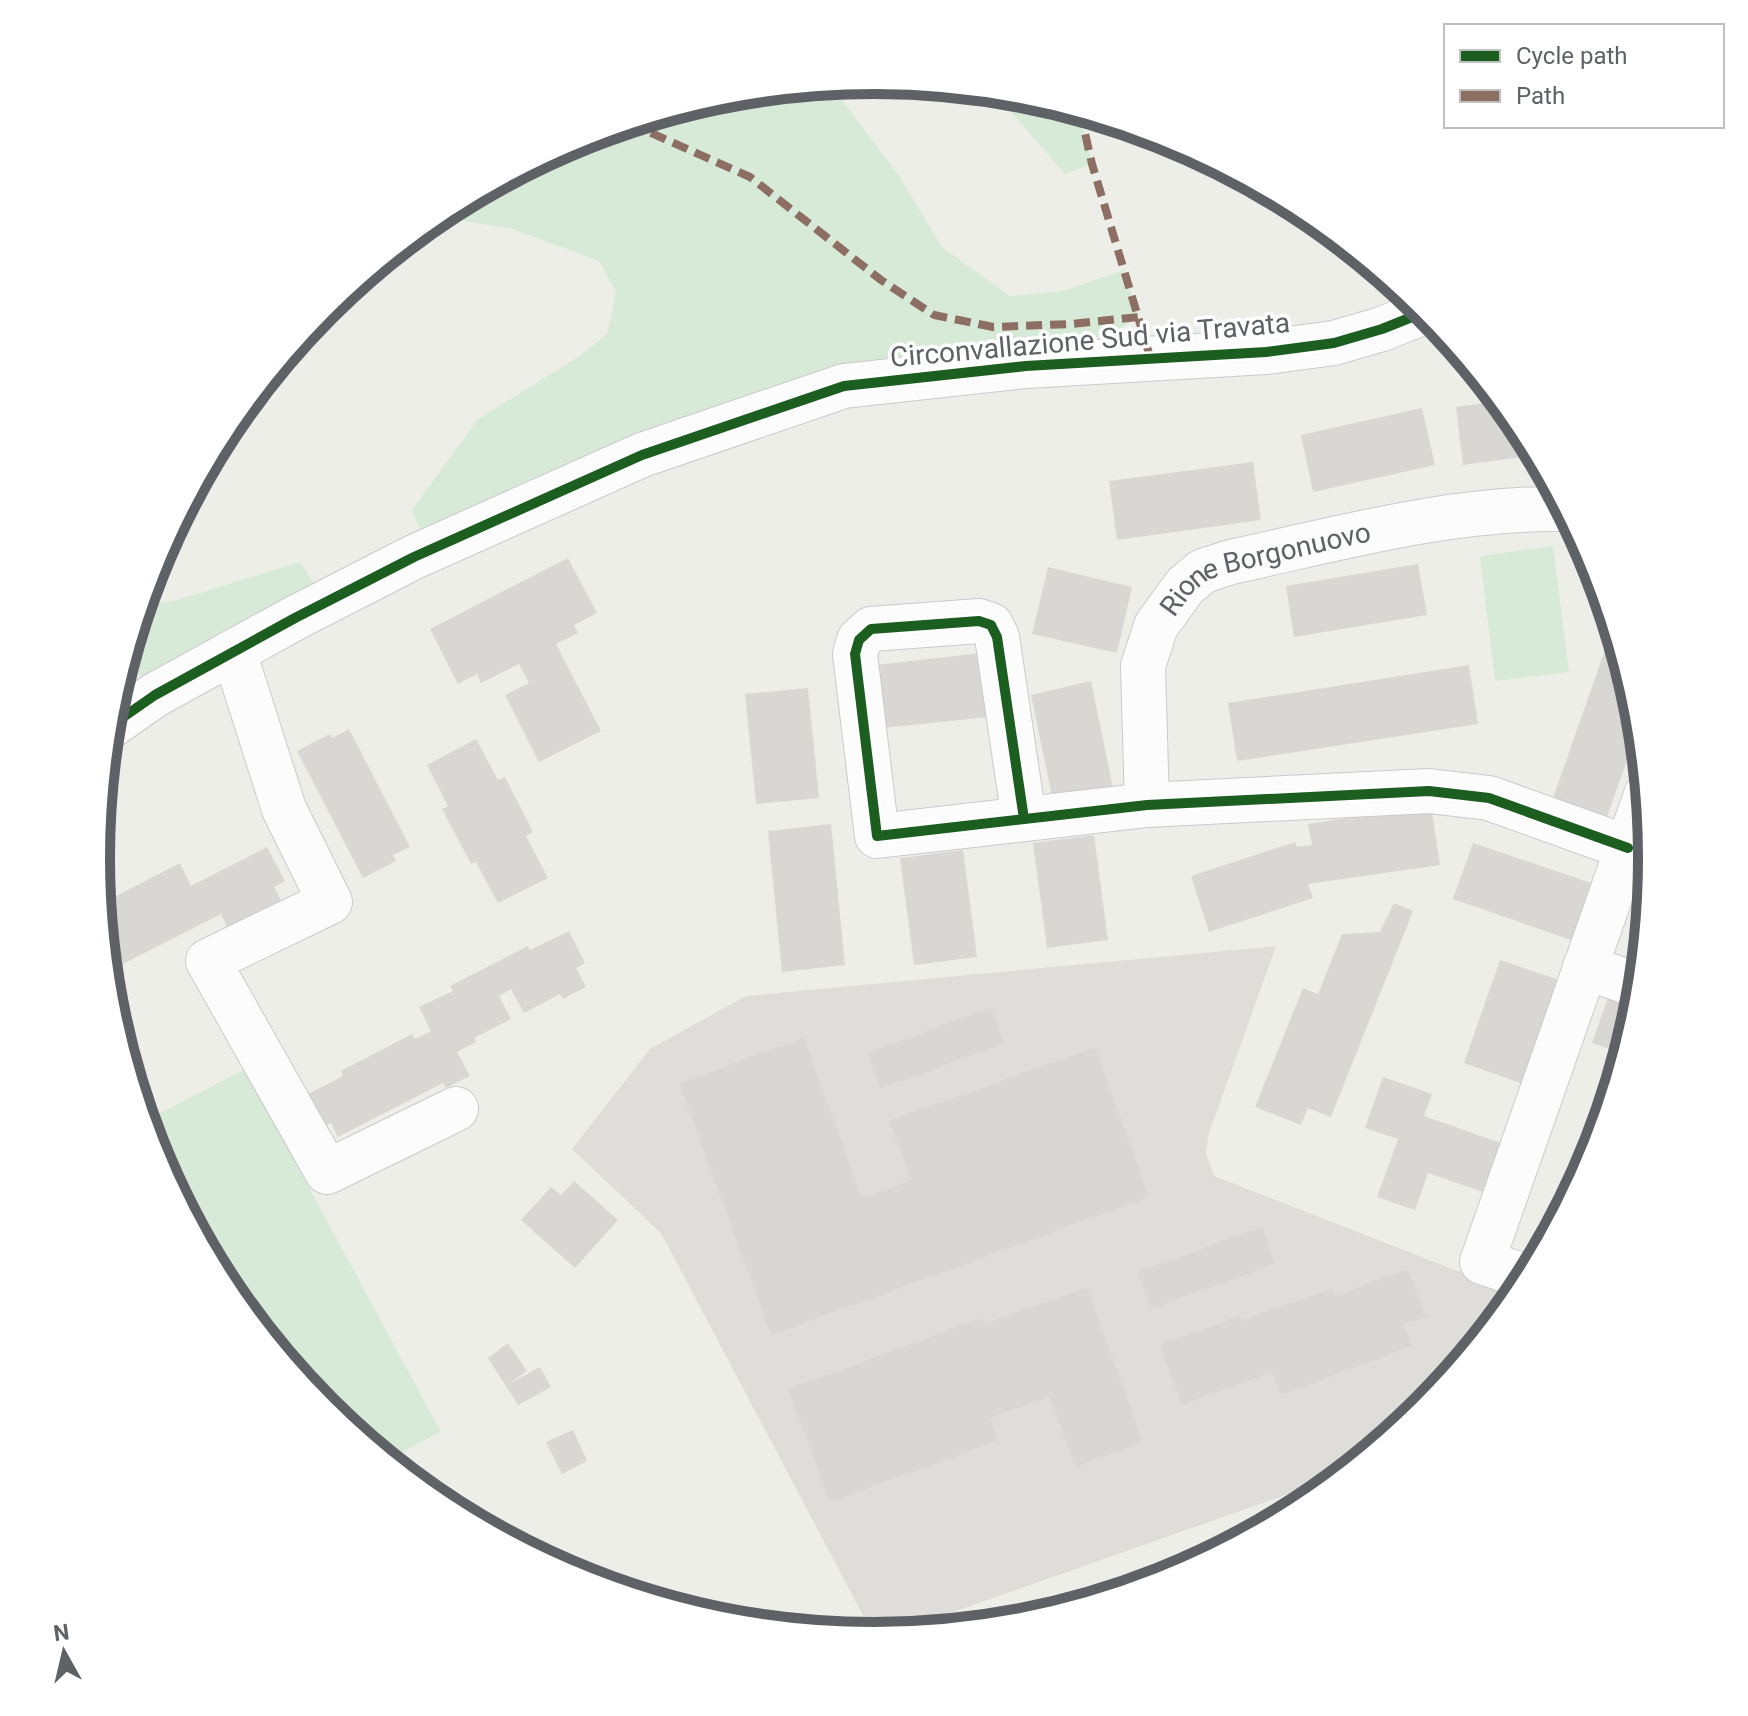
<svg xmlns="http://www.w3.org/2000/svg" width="1748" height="1716" font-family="Roboto,sans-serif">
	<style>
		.industrial { fill: #deddd9 }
		.green { fill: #d7ead7 }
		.building { fill: #d8d7d4 }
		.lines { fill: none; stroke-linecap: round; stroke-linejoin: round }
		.minor-casing { stroke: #cacaca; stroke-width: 46 }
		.minor { stroke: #fcfcfc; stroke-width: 44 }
		.quiet { stroke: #8d6e63; stroke-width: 8; stroke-dasharray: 16 8; stroke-linecap: butt }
		.cycleway-casing { stroke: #fff; stroke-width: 15 }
		.cycleway { stroke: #1b5e20; stroke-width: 10 }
		.labels { text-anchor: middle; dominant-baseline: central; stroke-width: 7; stroke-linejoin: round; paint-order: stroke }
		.street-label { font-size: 28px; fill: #5e6166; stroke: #fff }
		.rim { fill: none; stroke: #5e6166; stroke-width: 10 }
	</style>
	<rect width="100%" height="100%" fill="#eeeee9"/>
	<polygon class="industrial" points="1276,946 1208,1136 1206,1154 1214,1176 1455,1270 1520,1292 1424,1408 1342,1475 891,1634 874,1636 661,1233 572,1149 650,1049 746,996"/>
	<g class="green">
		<polygon points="830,84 897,173 942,247 1010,296 1063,291 1124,270 1139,317 1109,336 833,366 621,442 421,532 412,510 478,419 575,359 607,334 616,292 599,261 512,229 465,221 446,209 577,139 723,95"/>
		<polygon points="1003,93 1026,95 1080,111 1092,164 1065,174 998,97"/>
		<polygon points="1553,546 1569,672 1495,681 1480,556"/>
		<polygon points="300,562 315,585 142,678 126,656 142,604 174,601"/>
		<polygon points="245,1069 441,1432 387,1460 324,1408 227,1290 155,1155 145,1121"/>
	</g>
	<g class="building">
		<polygon points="1501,401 1521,426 1537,455 1463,465 1456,407"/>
		<polygon points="1422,408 1435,465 1313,492 1301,435"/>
		<polygon points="1253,462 1261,520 1117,540 1109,481"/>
		<polygon points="568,558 597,613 574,625 578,633 556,644 601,731 539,762 505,695 529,683 519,664 481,683 477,674 458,684 430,629"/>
		<polygon points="1418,564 1427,615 1294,637 1286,586"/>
		<polygon points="1048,567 1132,587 1117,653 1032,634"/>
		<polygon points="1613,627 1637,707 1639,726 1607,817 1553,798"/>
		<polygon points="981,653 988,717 883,728 876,665"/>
		<polygon points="1469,665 1478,724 1237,761 1228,703"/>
		<polygon points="1091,681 1113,788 1053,801 1031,695"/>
		<polygon points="808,688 819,798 756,804 745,694"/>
		<polygon points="349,729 410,847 393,855 396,861 363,878 297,751 330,734 332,738"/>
		<polygon points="476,739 498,780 505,777 533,832 526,836 548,878 498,903 476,862 471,864 442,809 448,806 427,765"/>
		<polygon points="1431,805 1440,865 1308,884 1313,898 1209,932 1191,876 1295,842 1297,847 1312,845 1308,824"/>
		<polygon points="831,824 845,965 782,972 768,831"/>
		<polygon points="1094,835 1108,940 1047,948 1033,843"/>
		<polygon points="1473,843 1594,884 1574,941 1453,899"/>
		<polygon points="267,847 285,881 274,887 285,908 231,935 221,914 107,972 101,904 180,863 191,886"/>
		<polygon points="963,850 977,957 914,965 900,858"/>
		<polygon points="1394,903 1413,911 1331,1117 1308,1108 1301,1125 1255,1107 1303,988 1318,994 1342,934 1380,932"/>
		<polygon points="1646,906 1647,906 1642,959 1629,954"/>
		<polygon points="569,931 585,963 576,968 586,987 563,999 560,994 524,1013 511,989 499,996 511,1019 474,1038 476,1042 457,1052 470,1076 446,1088 443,1083 338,1137 331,1123 324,1126 308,1094 343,1076 341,1071 412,1034 415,1039 431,1031 419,1007 453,991 450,986 528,946 530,950"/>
		<polygon points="1500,960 1559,980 1523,1084 1464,1063"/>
		<polygon points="1611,990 1638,999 1624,1054 1592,1043"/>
		<polygon points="991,1008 1004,1043 880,1089 867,1053"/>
		<polygon points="804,1038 862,1198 911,1180 889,1121 1095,1047 1149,1197 771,1335 679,1083"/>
		<polygon points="1383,1077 1432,1094 1424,1116 1504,1144 1486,1193 1428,1173 1415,1210 1377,1197 1398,1139 1365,1128"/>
		<polygon points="1600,1104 1608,1106 1593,1156 1565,1207"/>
		<polygon points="574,1181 618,1220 575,1268 521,1220 551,1187 561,1195"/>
		<polygon points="1262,1227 1275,1264 1151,1309 1137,1272"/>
		<polygon points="1408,1269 1426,1317 1403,1324 1412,1346 1280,1395 1272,1372 1182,1405 1160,1345 1239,1316 1241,1321 1332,1288 1335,1296"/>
		<polygon points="1087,1287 1143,1442 1075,1467 1050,1397 990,1418 998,1441 830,1502 788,1389 982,1318 984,1324"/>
		<polygon points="508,1343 527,1371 509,1384 540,1367 551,1387 518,1405 488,1358"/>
		<polygon points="573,1430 587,1461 562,1474 546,1442"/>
	</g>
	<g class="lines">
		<g class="minor-casing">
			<g id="minor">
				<polyline points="234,652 284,809 330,902 208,961 327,1172 456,1109"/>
				<polyline points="109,727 155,695 295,618 414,557 642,455 844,386 1026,366 1266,352 1334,343 1382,329 1427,311"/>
				<path id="s1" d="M1147 805 1143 666 1156 626 1185 586 1203 571 1231 562C1341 538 1453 507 1565 509"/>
				<polyline points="1024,819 997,637 991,625 979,621 871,629 859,640 855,654 877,836 1147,805 1429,791 1489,798 1628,848"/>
				<polyline points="1585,967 1639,986"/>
				<polyline points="1528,1277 1482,1262 1646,795"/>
			</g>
		</g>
		<use href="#minor" class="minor"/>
		<g class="quiet">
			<polyline points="1080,111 1092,164 1151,360"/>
			<polyline points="629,123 750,177 881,280 934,315 993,327 1071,324 1139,317"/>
		</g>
		<g class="cycleway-casing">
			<g id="cycleway">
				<polyline points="109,727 155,695 295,618 414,557 642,455 844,386 1026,366 1266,352 1334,343 1382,329 1427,311"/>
				<polyline points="1024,819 997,637 991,625 979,621 871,629 859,640 855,654 877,836 1147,805 1429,791 1489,798 1628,848"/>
			</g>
		</g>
		<use href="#cycleway" class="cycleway"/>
	</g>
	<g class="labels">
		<g class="street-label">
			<text transform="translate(1090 340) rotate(-5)">Circonvallazione Sud via Travata</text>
			<text stroke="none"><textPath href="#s1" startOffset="312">Rione Borgonuovo</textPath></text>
		</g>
	</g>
	<path d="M0 0H1748V1716H0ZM110 858a764 764 0 1 1 1528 0a764 764 0 1 1-1528 0Z" fill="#fff" fill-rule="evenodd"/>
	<path class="rim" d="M110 858a764 764 0 1 1 1528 0a764 764 0 1 1-1528 0Z"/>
	<rect x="1444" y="24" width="280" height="104" fill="#ffffff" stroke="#bfc0c2" stroke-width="2"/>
	<rect x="1460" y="50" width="40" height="12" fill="#1b5e20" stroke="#bfc0c2" stroke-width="2"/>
	<text x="1516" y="64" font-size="24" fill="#5e6166">Cycle path</text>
	<rect x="1460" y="90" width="40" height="12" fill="#8d6e63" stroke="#bfc0c2" stroke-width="2"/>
	<text x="1516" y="104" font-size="24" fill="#5e6166">Path</text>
	<g transform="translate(64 1652) rotate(352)" stroke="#ffffff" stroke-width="6" paint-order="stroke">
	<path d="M0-6L14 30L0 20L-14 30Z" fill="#5e6166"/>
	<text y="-12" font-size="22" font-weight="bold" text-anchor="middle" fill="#5e6166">N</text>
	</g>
</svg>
